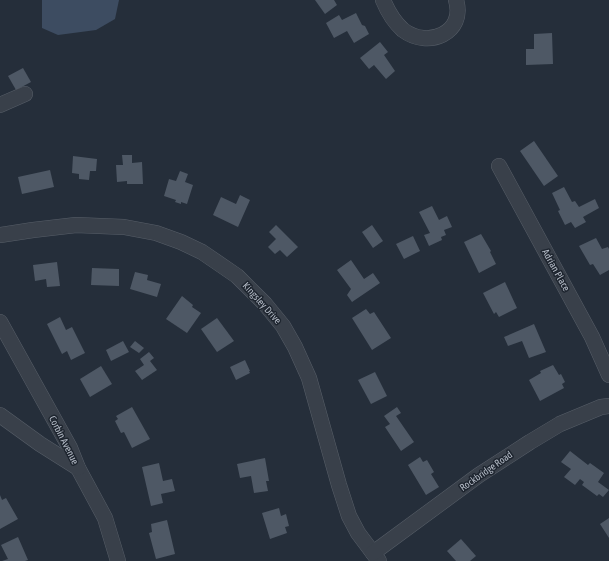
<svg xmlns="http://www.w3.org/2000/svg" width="609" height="561" font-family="'Asap Condensed',sans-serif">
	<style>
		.water { fill: #3d4c61 }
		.building { fill: #4e5865 }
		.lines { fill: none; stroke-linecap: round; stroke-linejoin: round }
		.minor-casing { stroke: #575e68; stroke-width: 16 }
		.minor { stroke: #39404a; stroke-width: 15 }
		.labels { text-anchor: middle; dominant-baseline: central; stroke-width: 3; stroke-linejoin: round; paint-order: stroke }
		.street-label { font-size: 10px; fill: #b4bbc6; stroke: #1e252f }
	</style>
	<rect width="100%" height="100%" fill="#252e3a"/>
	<polygon class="water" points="42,0 119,0 115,19 96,30 58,35 42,28"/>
	<g class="building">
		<polygon points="315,0 334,0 337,5 325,14"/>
		<polygon points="356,13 362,25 365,26 369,34 354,43 347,31 334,38 326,23 339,15 342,20"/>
		<polygon points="552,33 553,64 526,65 526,49 534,49 534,34"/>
		<polygon points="380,42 388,52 384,55 395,71 386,79 374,65 369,69 360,58"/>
		<polygon points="23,68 31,82 16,90 8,76"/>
		<polygon points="534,141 558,176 544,186 520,151"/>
		<polygon points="122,155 132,155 132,163 142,162 143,184 127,184 127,181 117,182 116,165 123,165"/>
		<polygon points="73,156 97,159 96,171 90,171 89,180 79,179 79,174 72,173"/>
		<polygon points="50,170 54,187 22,194 18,177"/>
		<polygon points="180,171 188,174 185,182 193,185 187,204 181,202 181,204 175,202 176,200 164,196 169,179 176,181"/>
		<polygon points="564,187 572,202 575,201 579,207 595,199 599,208 583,217 586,222 575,228 571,222 565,225 558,211 560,210 552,193"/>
		<polygon points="240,195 250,200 238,227 213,215 221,197 236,204"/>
		<polygon points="432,206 439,220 447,216 452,227 444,230 446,235 441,237 442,240 429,246 424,235 430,233 419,212"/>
		<polygon points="276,225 298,247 287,257 280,250 275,254 268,247 276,239 269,232"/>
		<polygon points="372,225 383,241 373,248 362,232"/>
		<polygon points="481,234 491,251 490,252 496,264 479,273 464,242"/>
		<polygon points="413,236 420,251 404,259 396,244"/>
		<polygon points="596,238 602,249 608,247 609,249 609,270 600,275 593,264 590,265 579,246"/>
		<polygon points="351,260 364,279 373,273 380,283 352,302 347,295 351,289 337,270"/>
		<polygon points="57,262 60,286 47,287 46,279 35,281 33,265"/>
		<polygon points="92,268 119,269 119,286 91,285"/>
		<polygon points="135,272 148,275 147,280 161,284 157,297 130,289"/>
		<polygon points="505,282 517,308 499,317 496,312 494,314 483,293"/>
		<polygon points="182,296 193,305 192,307 201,313 187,333 166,319"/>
		<polygon points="366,309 370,314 374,312 391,338 372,350 352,318"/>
		<polygon points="60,317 66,330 72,327 85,353 71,360 67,351 62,354 47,324"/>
		<polygon points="217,318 234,341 217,352 201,329"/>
		<polygon points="534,324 546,352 529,358 522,341 508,346 504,337"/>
		<polygon points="123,341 129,352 111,361 106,350"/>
		<polygon points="135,341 144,348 139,353 130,347"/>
		<polygon points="149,352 154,358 150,361 157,370 142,380 135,371 144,365 140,359"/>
		<polygon points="245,360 250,371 249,371 250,373 236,380 230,367"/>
		<polygon points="553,365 559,375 561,374 565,382 562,384 564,388 540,401 529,380 541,373 540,371"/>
		<polygon points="101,366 112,384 90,397 80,379"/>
		<polygon points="375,372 387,396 371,404 358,380"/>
		<polygon points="132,407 150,439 132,448 124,432 121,433 115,421 118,419 116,416"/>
		<polygon points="397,407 401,413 396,416 414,442 401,451 385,427 390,424 384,416"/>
		<polygon points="570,451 588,465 590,463 604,473 598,482 609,490 603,497 599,494 597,496 582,485 584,482 580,479 575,485 564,477 571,469 561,462"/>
		<polygon points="420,457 423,462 427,460 434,472 431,474 439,487 426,495 408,465"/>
		<polygon points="265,458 269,481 266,481 268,491 254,493 251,476 240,478 237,464"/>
		<polygon points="159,463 163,481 172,479 175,491 161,494 163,503 151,506 142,467"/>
		<polygon points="0,495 2,500 6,498 18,519 0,529"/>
		<polygon points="279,508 281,516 286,514 289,526 285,527 287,533 270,539 262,513"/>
		<polygon points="609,518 609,538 600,524"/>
		<polygon points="167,520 175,554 156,559 149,533 152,532 151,524"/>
		<polygon points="18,537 28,560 25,561 2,561 8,559 1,545"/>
		<polygon points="461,539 476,556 470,561 456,561 447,551"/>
	</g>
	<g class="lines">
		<g class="minor-casing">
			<g id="minor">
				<path d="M383 0C388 12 394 22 403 30 428 49 466 33 456 0"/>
				<polyline points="0,105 25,94"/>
				<polyline points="499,166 592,337 609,375"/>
				<polyline points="0,235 33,230 76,225 124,227 156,233 181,242 202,252 237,276 265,304 283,326 295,347 309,378 339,485 349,516 358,533 379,561"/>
				<polyline points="0,322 70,448 78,468 105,518 118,561"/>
				<polyline points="0,415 40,444 78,468"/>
				<polyline points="373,553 479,475 530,442 560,424 601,407 609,406"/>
			</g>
		</g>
		<use href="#minor" class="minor"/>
	</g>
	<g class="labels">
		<g class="street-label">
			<text transform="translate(556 270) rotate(61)">Adrian Place</text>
			<text transform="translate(262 303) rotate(48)">Kingsley Drive</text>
			<text transform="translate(64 440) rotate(63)">Corbin Avenue</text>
			<text transform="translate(486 471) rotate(-35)">Rockbridge Road</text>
		</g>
	</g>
</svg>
